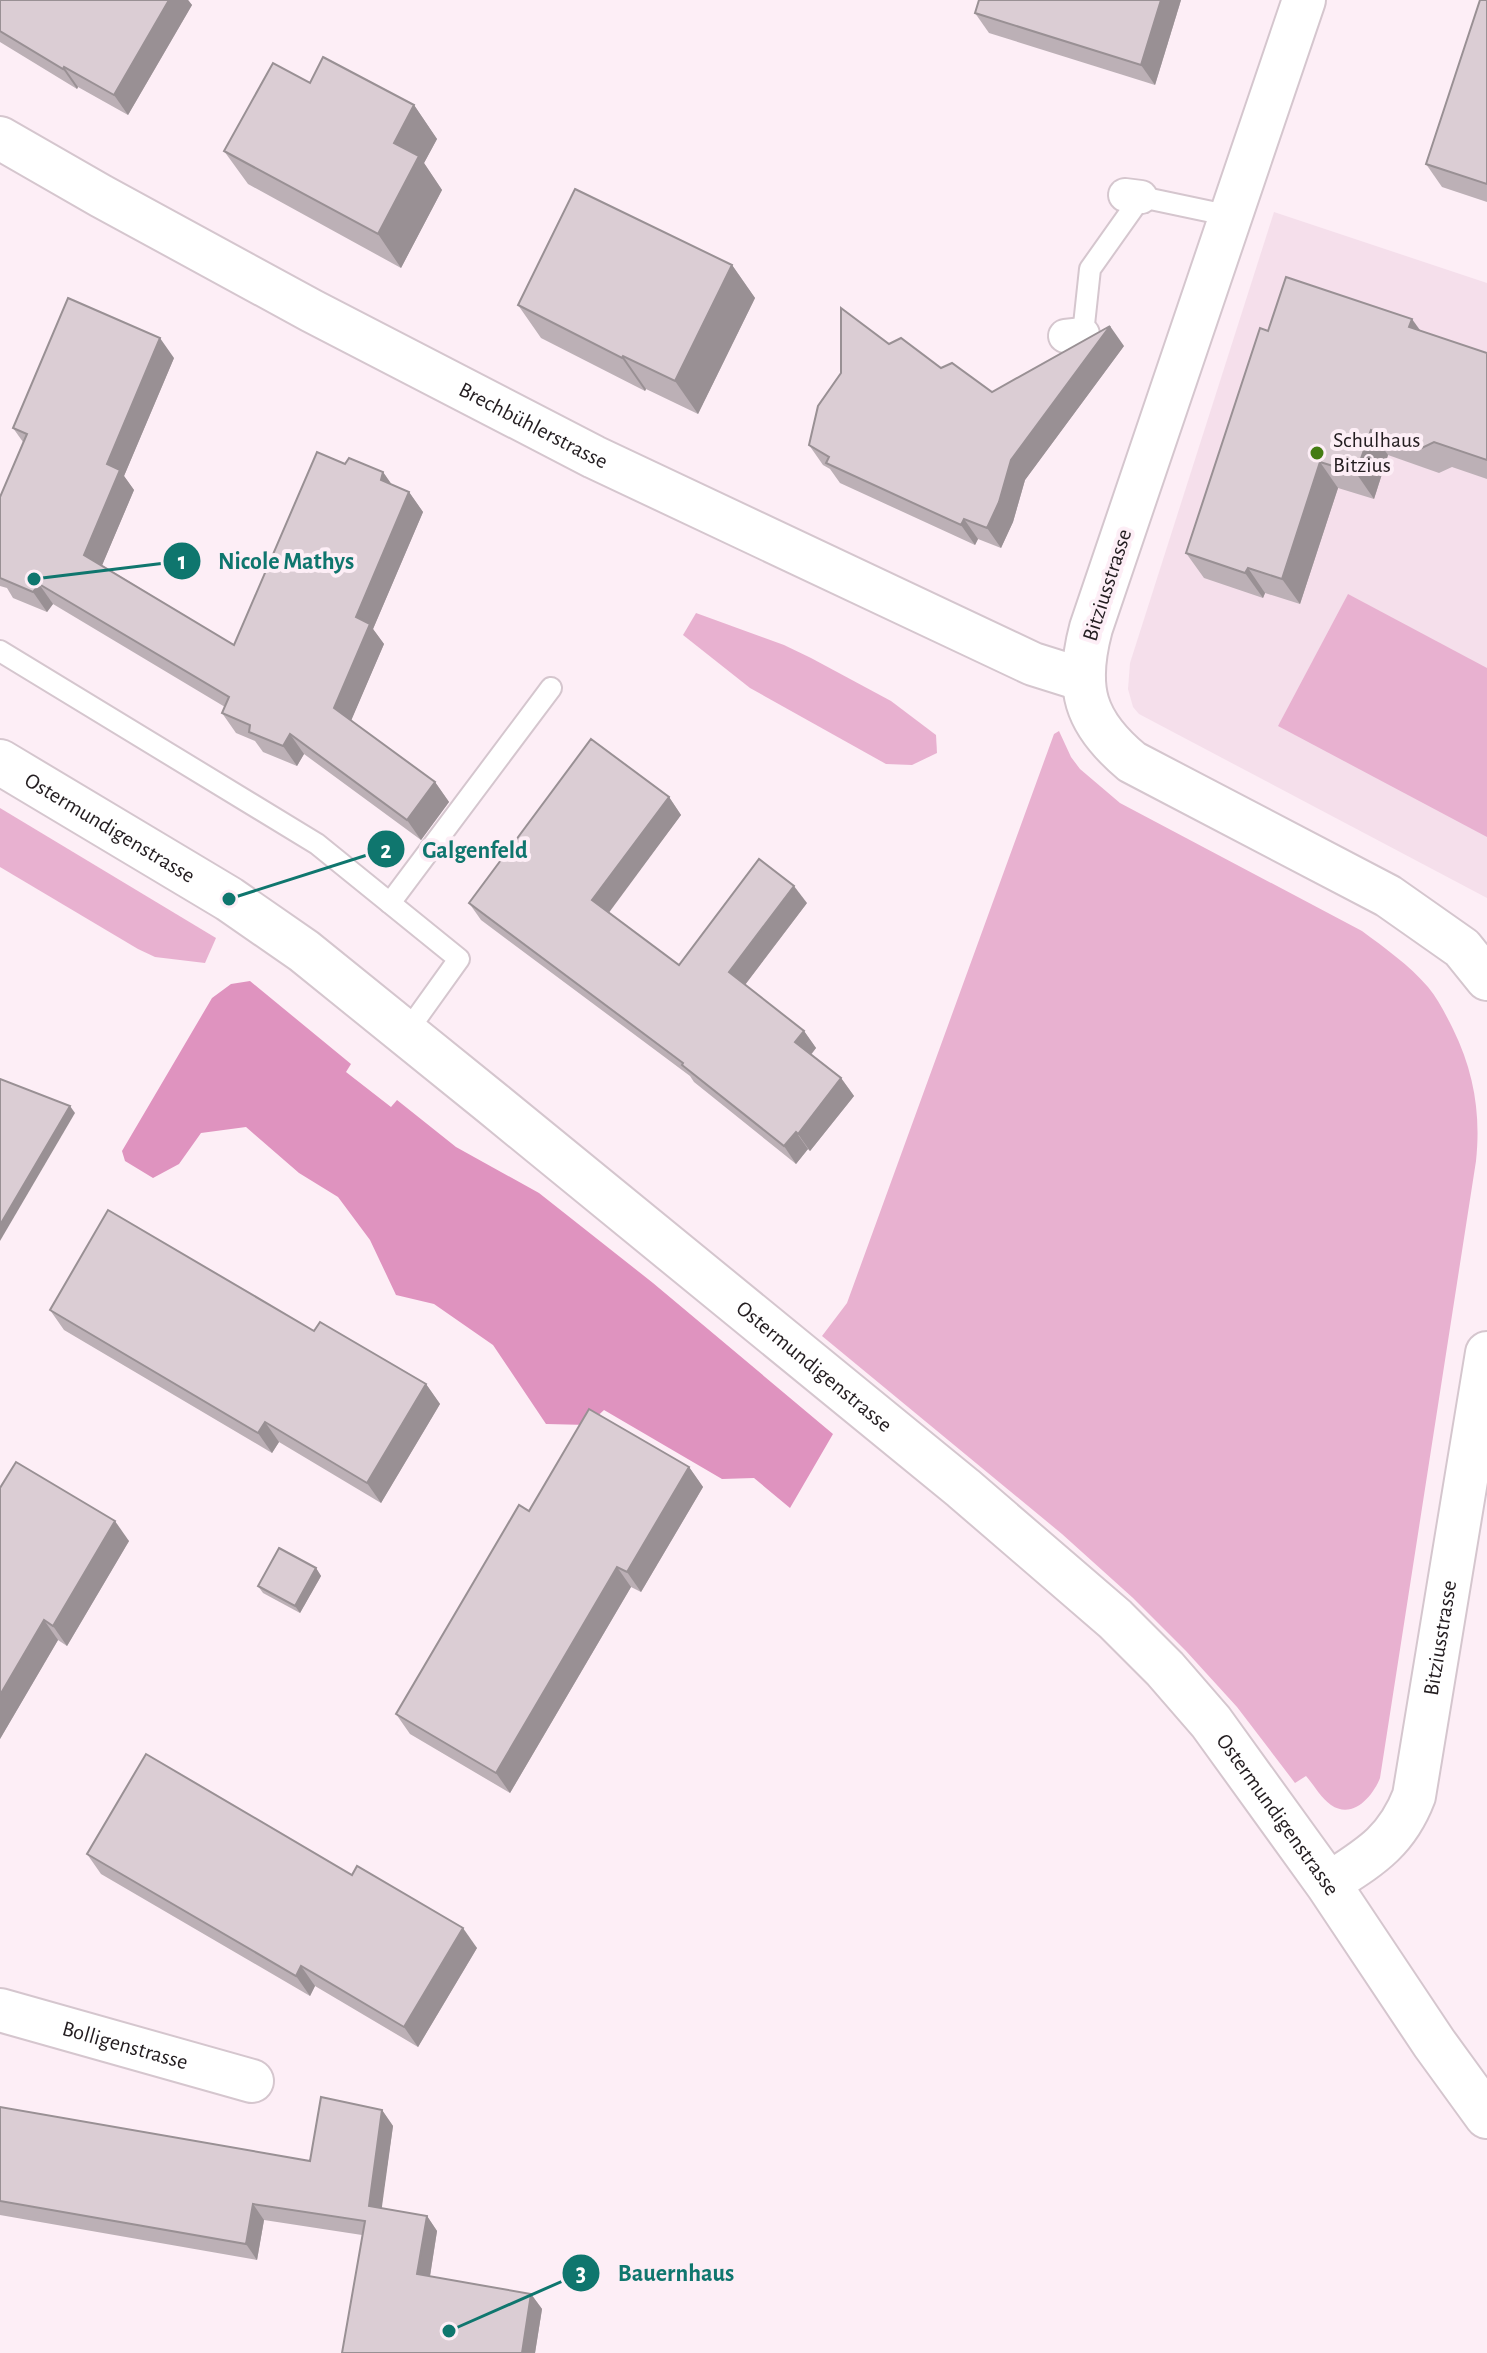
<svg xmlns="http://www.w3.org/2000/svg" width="1487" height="2353" font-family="'Alegreya Sans',sans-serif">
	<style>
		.built { fill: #f5dfeb }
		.green { fill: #e8b1d0 }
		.forest { fill: #df93bf }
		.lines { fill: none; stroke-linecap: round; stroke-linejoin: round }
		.service-casing { stroke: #d5c6ce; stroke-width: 24 }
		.pedestrian-casing { stroke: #d5c6ce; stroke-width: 36 }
		.minor-casing { stroke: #d5c6ce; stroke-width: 46 }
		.secondary-casing { stroke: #d5c6ce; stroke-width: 48 }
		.service { stroke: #fff; stroke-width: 20 }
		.pedestrian { stroke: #fff; stroke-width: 32 }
		.minor { stroke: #fff; stroke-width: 42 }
		.secondary { stroke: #fff; stroke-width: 44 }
		.wall { fill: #bcb0b6 }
		.shaded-wall { fill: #999094 }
		.building { fill: #dbcdd4; stroke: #999094; stroke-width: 2 }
		.poi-dot { fill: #447c13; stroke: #fdeef6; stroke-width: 3 }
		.labels { text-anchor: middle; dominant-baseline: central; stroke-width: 8; stroke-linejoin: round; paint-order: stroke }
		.street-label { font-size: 22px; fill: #231d20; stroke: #fdeef6 }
		.poi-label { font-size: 22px; fill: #231d20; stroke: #fdeef6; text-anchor: start }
		.leader { fill: none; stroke: #0f766e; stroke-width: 3 }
		.callout-dot { fill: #0f766e; stroke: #fdeef6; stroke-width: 3 }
		.mark-label { font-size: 24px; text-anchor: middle; font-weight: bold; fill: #fff }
		.callout-label { font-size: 24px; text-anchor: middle; font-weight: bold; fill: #0f766e; stroke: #fdeef6; stroke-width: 8; stroke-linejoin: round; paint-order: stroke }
	</style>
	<rect width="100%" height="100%" fill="#fdeef6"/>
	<polygon class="built" points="1274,212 1487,283 1487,898 1139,714 1133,707 1128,689 1130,663"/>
	<g class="green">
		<polygon points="1348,594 1487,668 1487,837 1278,726"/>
		<polygon points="696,613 784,645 811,658 891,701 936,735 937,753 912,765 886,764 750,688 683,635"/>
		<path d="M1059 731 1071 757 1080 769 1120 803 1362 931C1385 948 1409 965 1428 987 1438 999 1446 1015 1453 1029 1474 1072 1481 1114 1476 1161L1380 1778C1373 1796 1353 1820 1331 1805 1321 1798 1314 1785 1306 1776L1295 1783 1237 1707 1186 1651 1133 1598 1062 1534 822 1336 847 1303 1054 734Z"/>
		<polygon points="0,808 216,938 205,963 155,957 138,949 0,867"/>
	</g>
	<polygon class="forest" points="250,981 351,1064 346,1072 391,1107 397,1100 456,1147 539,1193 653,1283 833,1434 790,1508 754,1478 722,1479 604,1410 588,1425 546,1424 493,1345 434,1304 396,1295 370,1240 338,1197 299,1173 246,1127 201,1133 179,1164 153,1178 125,1161 122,1151 212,998 231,984"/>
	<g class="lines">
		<g class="service-casing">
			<g id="service">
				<polyline points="1078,345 1083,334 1090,269 1141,197 1231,216"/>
				<polyline points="0,651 317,844 459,959 406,1033"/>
				<polyline points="390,903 551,688"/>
			</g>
		</g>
		<g class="pedestrian-casing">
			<g id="pedestrian">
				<polyline points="1125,195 1141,197"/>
				<polyline points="1065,336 1083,334"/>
			</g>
		</g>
		<g class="minor-casing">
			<g id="minor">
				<path d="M1304 0 1091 628C1075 688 1084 722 1132 762L1388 896 1462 948 1487 979"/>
				<path id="s1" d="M0 138 101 196 312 311 594 457 1033 664 1084 680"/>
				<path id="s2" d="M1328 1884C1368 1858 1396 1843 1414 1796L1487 1353"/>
				<path id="s3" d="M0 2010 252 2081"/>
			</g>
		</g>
		<g class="secondary-casing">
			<g id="secondary">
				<path id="s4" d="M0 762 229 899 304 951 492 1103 963 1488 1115 1619 1165 1669 1211 1722 1328 1884 1434 2043 1487 2116"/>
			</g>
		</g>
		<use href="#service" class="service"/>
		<use href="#pedestrian" class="pedestrian"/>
		<use href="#minor" class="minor"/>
		<use href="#secondary" class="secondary"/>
	</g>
	<g class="wall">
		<polygon points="0,0 188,0 192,5 128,115 78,87 77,89 0,42"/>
		<polygon points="1181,0 1155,85 989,33 975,13"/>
		<polygon points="1487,0 1487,202 1442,187 1426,164"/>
		<polygon points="414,105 437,139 424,163 442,190 401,268 248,184 224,151"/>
		<polygon points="732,265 755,298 698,414 646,389 645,391 541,338 518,305"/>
		<polygon points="1268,331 1421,331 1487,353 1487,479 1452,467 1439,473 1388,455 1374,499 1338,488 1300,604 1265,593 1263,598 1204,578 1186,553"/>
		<polygon points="889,344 992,392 1124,346 1025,480 1013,522 1001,548 978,539 975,545 840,483 830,469 823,465 809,445 841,373"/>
		<polygon points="174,358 124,476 134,490 102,565 234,645 345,464 383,472 391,484 409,492 423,512 373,629 384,644 351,720 435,782 449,802 421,840 304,754 297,766 263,752 255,741 236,733 222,713 225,707 53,604 47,612 13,598 7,588 0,586 0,497 23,442 13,428"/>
		<polygon points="669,797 681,815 608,912 679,965 807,903 745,985 804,1031 816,1048 811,1055 841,1078 854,1096 810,1151 808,1149 796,1164 694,1082 690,1076 481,920 469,903"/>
		<polygon points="50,1310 314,1331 426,1384 440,1404 381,1503 279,1442 272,1453 64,1330"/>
		<polygon points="689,1467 703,1487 641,1592 631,1587 510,1793 410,1734 396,1714 529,1511"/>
		<polygon points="0,1488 129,1541 67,1646 58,1640 0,1739"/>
		<polygon points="316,1568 321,1576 300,1613 263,1593 258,1586"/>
		<polygon points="87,1854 352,1875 477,1948 418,2047 315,1986 310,1996 101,1874"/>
		<polygon points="0,2107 310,2161 382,2110 393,2126 381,2208 427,2216 437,2231 430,2276 531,2294 542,2309 535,2353 362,2235 264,2220 257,2260 0,2215"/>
	</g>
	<g class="shaded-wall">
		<polygon points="169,0 188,0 192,5 128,115 114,95"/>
		<polygon points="1161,0 1181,0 1155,85 1141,65"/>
		<polygon points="64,67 78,87 77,89 63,69"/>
		<polygon points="414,105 437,139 424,163 442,190 401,268 378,234 394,143"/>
		<polygon points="732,265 755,298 698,414 675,381"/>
		<polygon points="1412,319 1430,344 1409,327"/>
		<polygon points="1110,326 1124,346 1025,480 1013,522 1001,548 987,528 1011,460"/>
		<polygon points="160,338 174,358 124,476 134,490 98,575 84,555 107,464"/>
		<polygon points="623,356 646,389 645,391 622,358"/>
		<polygon points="1371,430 1388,455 1374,499 1356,473"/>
		<polygon points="1320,462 1338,488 1300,604 1282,579"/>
		<polygon points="383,472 397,492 381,480"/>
		<polygon points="409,492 423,512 373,629 384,644 348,728 334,708 356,617"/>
		<polygon points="964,519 978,539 975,545 961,525"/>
		<polygon points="1248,568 1265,593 1263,598 1245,573"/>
		<polygon points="39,584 53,604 47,612 33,592"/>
		<polygon points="290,734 304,754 297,766 283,746"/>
		<polygon points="435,782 449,802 421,840 407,820"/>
		<polygon points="669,797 681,815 605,918 592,900"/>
		<polygon points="794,886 807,903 741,990 729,972"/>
		<polygon points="804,1031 816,1048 807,1059 795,1042"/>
		<polygon points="841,1078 854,1096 810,1151 798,1134"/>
		<polygon points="70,1106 75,1113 0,1241 0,1225"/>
		<polygon points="796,1132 808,1149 796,1164 784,1146"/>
		<polygon points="426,1384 440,1404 381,1503 367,1483"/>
		<polygon points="265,1422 279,1442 272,1453 258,1433"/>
		<polygon points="689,1467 703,1487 641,1592 627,1572"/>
		<polygon points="115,1521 129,1541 67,1646 53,1626"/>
		<polygon points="617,1567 631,1587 510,1793 496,1773"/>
		<polygon points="316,1568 321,1576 300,1613 295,1606"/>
		<polygon points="44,1620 58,1640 0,1739 0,1695"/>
		<polygon points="463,1928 477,1948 418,2047 404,2027"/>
		<polygon points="301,1966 315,1986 310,1996 296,1976"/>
		<polygon points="382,2110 393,2126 380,2221 369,2206"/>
		<polygon points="253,2204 264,2220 257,2260 246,2244"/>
		<polygon points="427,2216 437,2231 428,2289 417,2274"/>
		<polygon points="531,2294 542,2309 535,2353 522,2353"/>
	</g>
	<g class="building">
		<polygon points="0,0 169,0 114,95 64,67 63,69 0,31"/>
		<polygon points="979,0 1161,0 1141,65 975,13"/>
		<polygon points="1480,0 1487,0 1487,184 1426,164"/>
		<polygon points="323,57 414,105 394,143 419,156 378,234 224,151 273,63 310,83"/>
		<polygon points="575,189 732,265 675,381 623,356 622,358 518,305"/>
		<polygon points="1286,277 1412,319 1409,327 1487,353 1487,460 1434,442 1422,448 1371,430 1356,473 1320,462 1282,579 1248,568 1245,573 1186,553 1260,328 1268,331"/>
		<polygon points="68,298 160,338 107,464 120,470 84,555 234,645 317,452 345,464 349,458 383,472 381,480 409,492 356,617 370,624 334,708 435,782 407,820 290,734 283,746 249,732 250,725 222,713 229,697 39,584 33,592 0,578 0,497 27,434 13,428"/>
		<polygon points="841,308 889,344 901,338 941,368 952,363 992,392 1110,326 1011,460 999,502 987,528 964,519 961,525 826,463 829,457 809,445 818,406 841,373"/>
		<polygon points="591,739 669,797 592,900 679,965 759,859 794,886 729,972 804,1031 795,1042 841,1078 798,1134 796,1132 784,1146 682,1065 683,1063 469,903"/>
		<polygon points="0,1079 70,1106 0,1225"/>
		<polygon points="108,1210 314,1331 320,1322 426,1384 367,1483 265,1422 258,1433 50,1310"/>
		<polygon points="589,1409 689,1467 627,1572 617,1567 496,1773 396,1714 519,1505 529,1511"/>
		<polygon points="16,1462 115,1521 53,1626 44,1620 0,1695 0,1488"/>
		<polygon points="279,1548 316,1568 295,1606 258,1586"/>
		<polygon points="146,1754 352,1875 357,1866 463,1928 404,2027 301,1966 296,1976 87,1854"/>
		<polygon points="321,2097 382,2110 369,2206 427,2216 417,2274 531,2294 522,2353 342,2353 365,2221 253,2204 246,2244 0,2201 0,2107 310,2161"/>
	</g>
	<circle class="poi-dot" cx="1317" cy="453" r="8"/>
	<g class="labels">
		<g class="street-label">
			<text stroke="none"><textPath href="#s1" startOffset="606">Brechbühlerstrasse</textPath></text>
			<text transform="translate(1107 585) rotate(-72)">Bitziusstrasse</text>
			<text stroke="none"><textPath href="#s4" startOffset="128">Ostermundigenstrasse</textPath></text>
			<text stroke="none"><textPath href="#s4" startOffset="1016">Ostermundigenstrasse</textPath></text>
			<text stroke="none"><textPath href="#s2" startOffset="286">Bitziusstrasse</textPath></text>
			<text stroke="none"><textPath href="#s4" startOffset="1664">Ostermundigenstrasse</textPath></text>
			<text stroke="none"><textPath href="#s3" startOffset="130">Bolligenstrasse</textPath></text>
		</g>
		<g class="poi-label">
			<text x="1333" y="440">Schulhaus<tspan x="1333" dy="25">Bitzius</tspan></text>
		</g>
	</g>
	<path class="leader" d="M34 579L182 561M229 899L386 849M449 2331L581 2273"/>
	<g class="callout-dot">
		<circle cx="34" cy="579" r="8"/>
		<circle cx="229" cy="899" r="8"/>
		<circle cx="449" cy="2331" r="8"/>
		<circle cx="182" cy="561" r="20"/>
		<circle cx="386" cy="849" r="20"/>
		<circle cx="581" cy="2273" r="20"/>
	</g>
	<g class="mark-label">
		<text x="182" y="569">1</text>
		<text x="386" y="858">2</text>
		<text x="581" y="2281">3</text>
	</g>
	<g class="callout-label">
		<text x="286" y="569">Nicole Mathys</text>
		<text x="475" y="858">Galgenfeld</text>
		<text x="676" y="2281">Bauernhaus</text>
	</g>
</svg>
